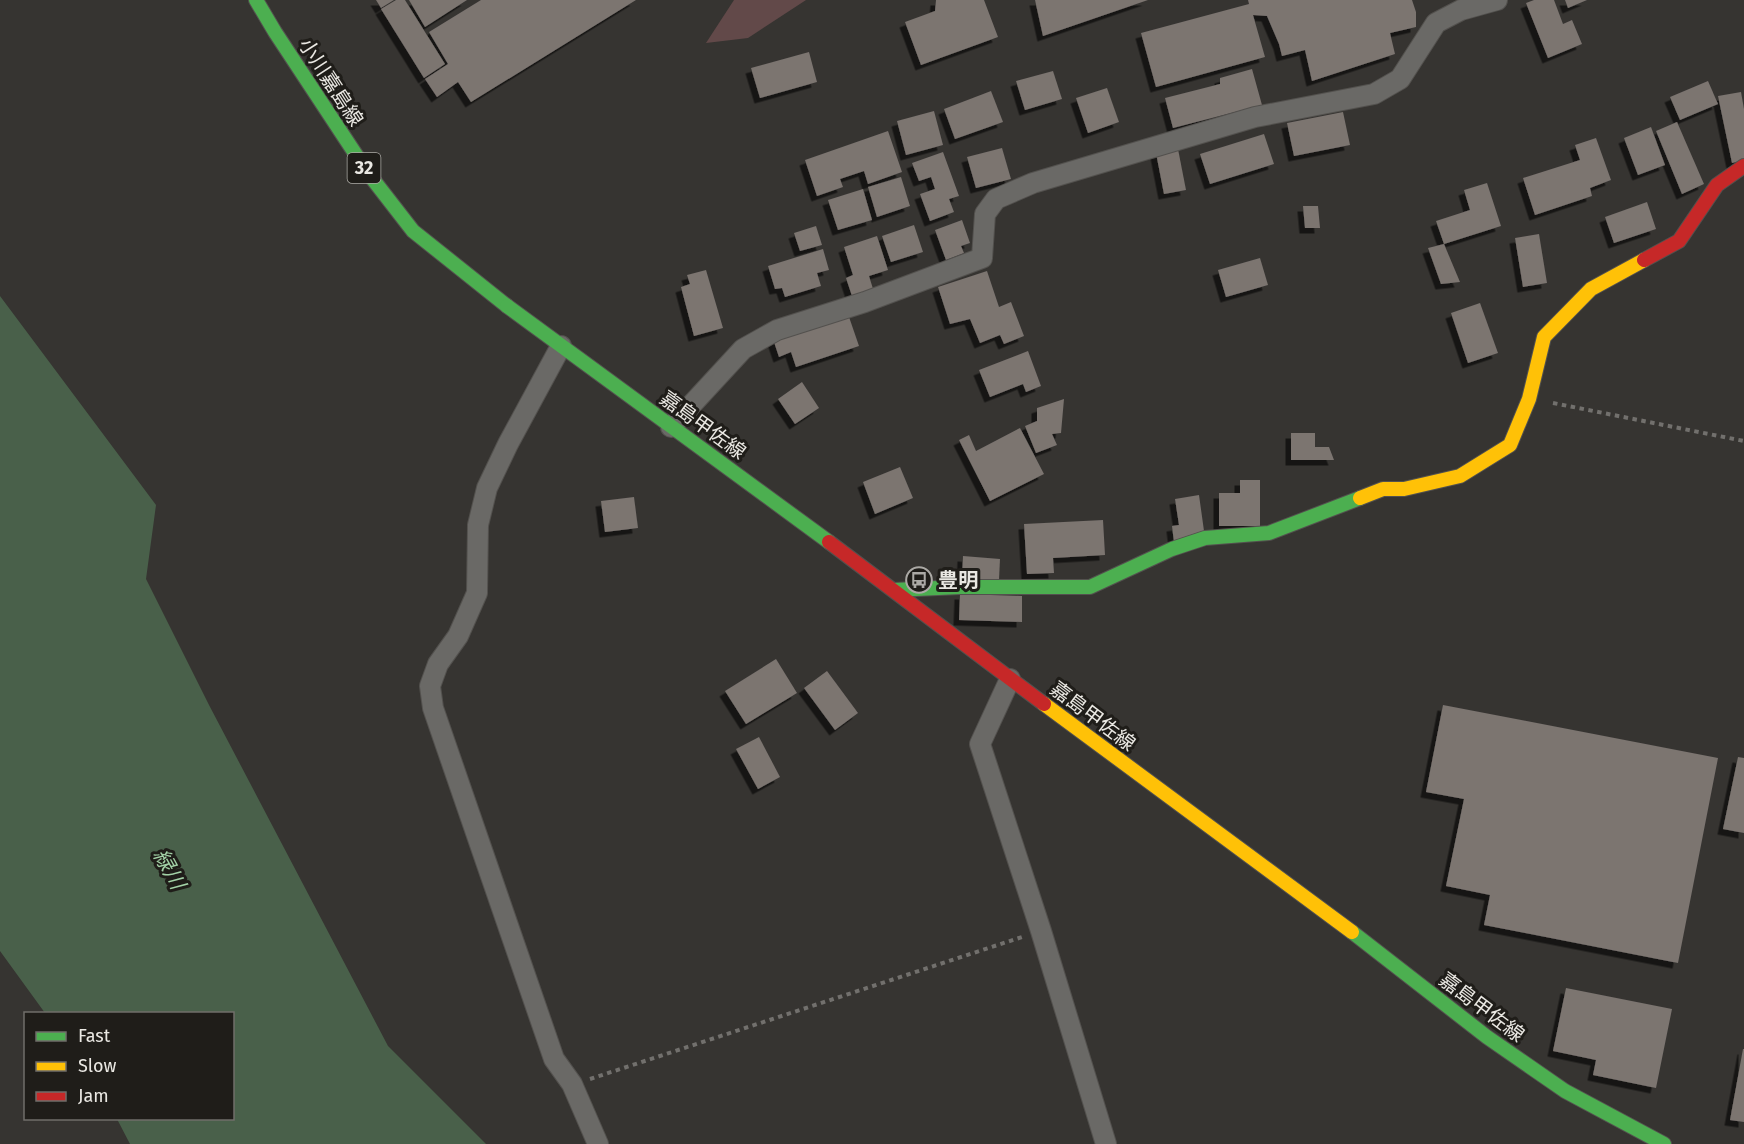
<svg xmlns="http://www.w3.org/2000/svg" width="1744" height="1144" font-family="'Fira Sans','Noto Sans JP',sans-serif">
	<style>
		.green { fill: #624949 }
		.water { fill: #49604a }
		.building { fill: #7b7470; filter: url(#shadow) }
		.lines { fill: none; stroke-linecap: round; stroke-linejoin: round }
		.street-casing { stroke: #53514e; stroke-width: 22 }
		.fast-casing { stroke: #53514e; stroke-width: 16 }
		.slow-casing { stroke: #53514e; stroke-width: 16 }
		.jam-casing { stroke: #53514e; stroke-width: 16 }
		.path { stroke: #72706d; stroke-width: 4; stroke-dasharray: 4.5 4.5; stroke-linecap: butt }
		.street { stroke: #6a6966; stroke-width: 20 }
		.fast { stroke: #4caf50; stroke-width: 14 }
		.slow { stroke: #ffc107; stroke-width: 14 }
		.jam { stroke: #c62828; stroke-width: 14 }
		.labels { text-anchor: middle; dominant-baseline: central; stroke-width: 6; stroke-linejoin: round; paint-order: stroke }
		.shield { fill: #1f1d19; stroke: #adaba6; stroke-width: 1.5 }
		.shield-label { font-size: 18px; font-weight: bold; fill: #eae8e3 }
		.street-label { font-size: 20px; fill: #eae8e3; stroke: #1f1d19 }
		.poi-label { font-size: 20px; font-weight: bold; fill: #eae8e3; stroke: #1f1d19; text-anchor: start }
		.water-label { font-size: 21px; font-style: italic; fill: #a3d2a7; stroke: #1f1d19 }
	</style>
	<defs>
		<filter id="shadow"><feDropShadow dx="-5.5" dy="5.5" stdDeviation="0" flood-color="#0009"/></filter>
	</defs>
	<rect width="100%" height="100%" fill="#363431"/>
	<polygon class="green" points="734,0 806,0 748,38 706,43"/>
	<polygon class="water" points="0,296 156,505 146,579 209,705 388,1046 486,1144 130,1144 117,1119 232,1118 232,1014 45,1013 0,951"/>
	<g class="building">
		<polygon points="376,0 394,0 381,8"/>
		<polygon points="396,0 405,0 445,64 424,78 381,9"/>
		<polygon points="409,0 467,0 425,27"/>
		<polygon points="481,0 636,0 471,102 458,82 437,97 425,79 448,64 429,32"/>
		<polygon points="936,0 984,0 998,37 921,65 905,22 935,11"/>
		<polygon points="1035,0 1148,0 1043,36"/>
		<polygon points="1248,0 1412,0 1416,12 1416,27 1390,33 1395,54 1312,81 1305,50 1282,56 1279,44 1267,16 1253,15 1265,57 1156,87 1141,33 1249,4"/>
		<polygon points="1534,0 1554,0 1563,24 1572,20 1582,44 1548,58 1526,3"/>
		<polygon points="1565,0 1587,0 1568,8"/>
		<polygon points="809,52 817,82 760,98 751,68"/>
		<polygon points="1252,69 1262,105 1173,128 1165,98 1220,84 1220,78"/>
		<polygon points="1053,71 1062,99 1025,110 1016,81"/>
		<polygon points="1708,81 1718,104 1680,120 1670,97"/>
		<polygon points="1107,88 1119,122 1088,133 1076,98"/>
		<polygon points="991,91 1003,122 955,139 944,109"/>
		<polygon points="1741,92 1744,109 1744,160 1732,163 1718,96"/>
		<polygon points="934,111 943,145 906,155 897,121"/>
		<polygon points="1343,112 1350,145 1294,156 1287,123"/>
		<polygon points="1677,122 1704,184 1682,194 1656,131"/>
		<polygon points="1651,127 1665,165 1638,175 1624,138"/>
		<polygon points="888,131 902,172 868,184 864,171 840,179 843,187 817,196 805,160"/>
		<polygon points="1264,134 1274,164 1210,184 1200,154"/>
		<polygon points="1596,138 1611,180 1590,188 1592,196 1535,215 1523,178 1580,160 1575,145"/>
		<polygon points="1002,148 1011,179 976,188 967,157"/>
		<polygon points="1178,149 1186,190 1164,194 1156,153"/>
		<polygon points="943,152 959,196 949,199 954,212 930,221 920,194 935,189 931,177 919,181 912,163"/>
		<polygon points="901,177 910,206 877,217 868,187"/>
		<polygon points="1487,183 1501,226 1444,244 1436,221 1470,210 1464,190"/>
		<polygon points="863,189 872,220 838,230 828,200"/>
		<polygon points="1647,202 1656,229 1614,243 1605,217"/>
		<polygon points="1303,206 1318,206 1320,228 1305,228"/>
		<polygon points="962,220 970,243 961,246 964,253 946,260 935,230"/>
		<polygon points="914,225 923,252 891,262 882,236"/>
		<polygon points="816,226 822,245 800,251 794,233"/>
		<polygon points="1539,234 1547,283 1523,287 1515,238"/>
		<polygon points="877,236 888,270 869,276 874,292 853,299 846,278 853,275 844,247"/>
		<polygon points="1444,244 1460,282 1441,284 1428,248"/>
		<polygon points="823,249 829,270 817,273 821,286 785,297 782,288 775,289 768,266"/>
		<polygon points="1260,258 1268,285 1226,297 1218,270"/>
		<polygon points="706,270 723,328 694,336 681,287 690,284 687,275"/>
		<polygon points="987,271 999,307 1011,302 1024,336 1004,344 1000,335 980,343 970,319 950,324 938,287"/>
		<polygon points="1480,303 1498,353 1468,363 1451,313"/>
		<polygon points="848,314 859,346 796,367 791,352 779,357 773,339"/>
		<polygon points="1028,351 1041,386 1026,392 1023,384 990,397 979,370"/>
		<polygon points="802,382 819,408 795,424 778,399"/>
		<polygon points="1064,399 1061,433 1052,434 1057,445 1036,453 1025,426 1037,421 1037,408"/>
		<polygon points="1020,428 1044,474 990,501 959,440 969,435 976,451"/>
		<polygon points="1291,433 1315,433 1315,447 1329,447 1334,460 1291,460"/>
		<polygon points="900,467 913,498 875,514 863,482"/>
		<polygon points="1240,480 1260,480 1260,526 1219,526 1219,493 1240,493"/>
		<polygon points="1199,495 1205,538 1174,542 1172,526 1179,525 1175,499"/>
		<polygon points="634,497 638,528 605,532 601,501"/>
		<polygon points="1103,520 1105,555 1053,558 1054,573 1027,574 1024,524"/>
		<polygon points="963,556 1000,559 999,580 962,579"/>
		<polygon points="960,594 1022,596 1022,622 959,620"/>
		<polygon points="776,659 797,693 746,724 725,691"/>
		<polygon points="827,671 858,713 835,730 804,688"/>
		<polygon points="1443,705 1718,758 1678,963 1484,925 1490,895 1446,886 1464,799 1426,792"/>
		<polygon points="759,737 780,777 758,789 736,749"/>
		<polygon points="1738,757 1744,758 1744,833 1723,829"/>
		<polygon points="1566,988 1672,1009 1656,1088 1593,1075 1596,1060 1553,1051"/>
		<polygon points="1743,1049 1744,1049 1744,1122 1730,1120"/>
	</g>
	<g class="lines">
		<g class="street-casing">
			<g id="street">
				<polyline points="561,346 508,444 487,488 478,525 477,593 458,636 438,664 430,686 433,708 554,1059 572,1084 598,1144"/>
				<polyline points="671,427 743,349 777,330 865,302 982,258 985,214 996,199 1033,183 1255,117 1374,94 1400,79 1436,23 1461,10 1497,0"/>
				<polyline points="1010,679 980,744 1041,931 1106,1144"/>
			</g>
		</g>
		<g class="fast-casing">
			<g id="fast">
				<polyline points="256,0 275,32 368,173 413,231 507,306"/>
				<polyline points="507,306 829,542"/>
				<polyline points="894,590 960,587 1090,587 1172,549 1205,538 1269,533 1360,498"/>
				<polyline points="1352,932 1487,1037 1565,1091 1664,1144"/>
			</g>
		</g>
		<g class="slow-casing">
			<g id="slow">
				<polyline points="1360,498 1383,489 1404,489 1460,476 1510,445 1529,399 1544,337 1591,289 1644,260"/>
				<polyline points="1044,704 1352,932"/>
			</g>
		</g>
		<g class="jam-casing">
			<g id="jam">
				<polyline points="1644,260 1679,241 1717,185 1744,166"/>
				<polyline points="829,542 1044,704"/>
			</g>
		</g>
		<g class="path">
			<polyline points="1553,403 1744,441"/>
			<polyline points="590,1079 1022,937"/>
		</g>
		<use href="#street" class="street"/>
		<use href="#fast" class="fast"/>
		<use href="#slow" class="slow"/>
		<use href="#jam" class="jam"/>
	</g>
	<defs>
		<g id="bus-ring" transform="scale(1.35)"><circle r="9.5" fill="#1f1d19" stroke="#aba9a5" stroke-width="1.5"/><path d="M-5-6H5V4H4V6H2V4H-2V6H-4V4H-5ZM-3.5-4V0h7V-4ZM-3.5 1.2v1.5H-2V1.2ZM2 1.2v1.5H3.5V1.2Z" fill="#aba9a5"/></g>
	</defs>
	<g fill-rule="evenodd">
		<use href="#bus-ring" x="919" y="580"/>
	</g>
	<g class="labels">
		<rect class="shield" x="347.5" y="153" width="33" height="30" rx="4.5"/>
		<g class="shield-label">
			<text x="364" y="168">32</text>
		</g>
		<g class="street-label">
			<text transform="translate(331 82) rotate(57)">小川嘉島線</text>
			<text transform="translate(703 425) rotate(36)">嘉島甲佐線</text>
			<text transform="translate(1093 716) rotate(37)">嘉島甲佐線</text>
			<text transform="translate(1482 1007) rotate(37)">嘉島甲佐線</text>
		</g>
		<g class="poi-label">
			<text x="938" y="580">豊明</text>
		</g>
		<g class="water-label">
			<text transform="translate(169 869) rotate(61)">緑川</text>
		</g>
	</g>
	<rect x="24" y="1012" width="210" height="108" fill="#1f1d19" stroke="#706e6a" stroke-width="1.5"/>
	<rect x="36" y="1032" width="30" height="9" fill="#4caf50" stroke="#706e6a" stroke-width="1.5"/>
	<text x="78" y="1042" font-size="18" fill="#eae8e3">Fast</text>
	<rect x="36" y="1062" width="30" height="9" fill="#ffc107" stroke="#706e6a" stroke-width="1.5"/>
	<text x="78" y="1072" font-size="18" fill="#eae8e3">Slow</text>
	<rect x="36" y="1092" width="30" height="9" fill="#c62828" stroke="#706e6a" stroke-width="1.5"/>
	<text x="78" y="1102" font-size="18" fill="#eae8e3">Jam</text>
</svg>
